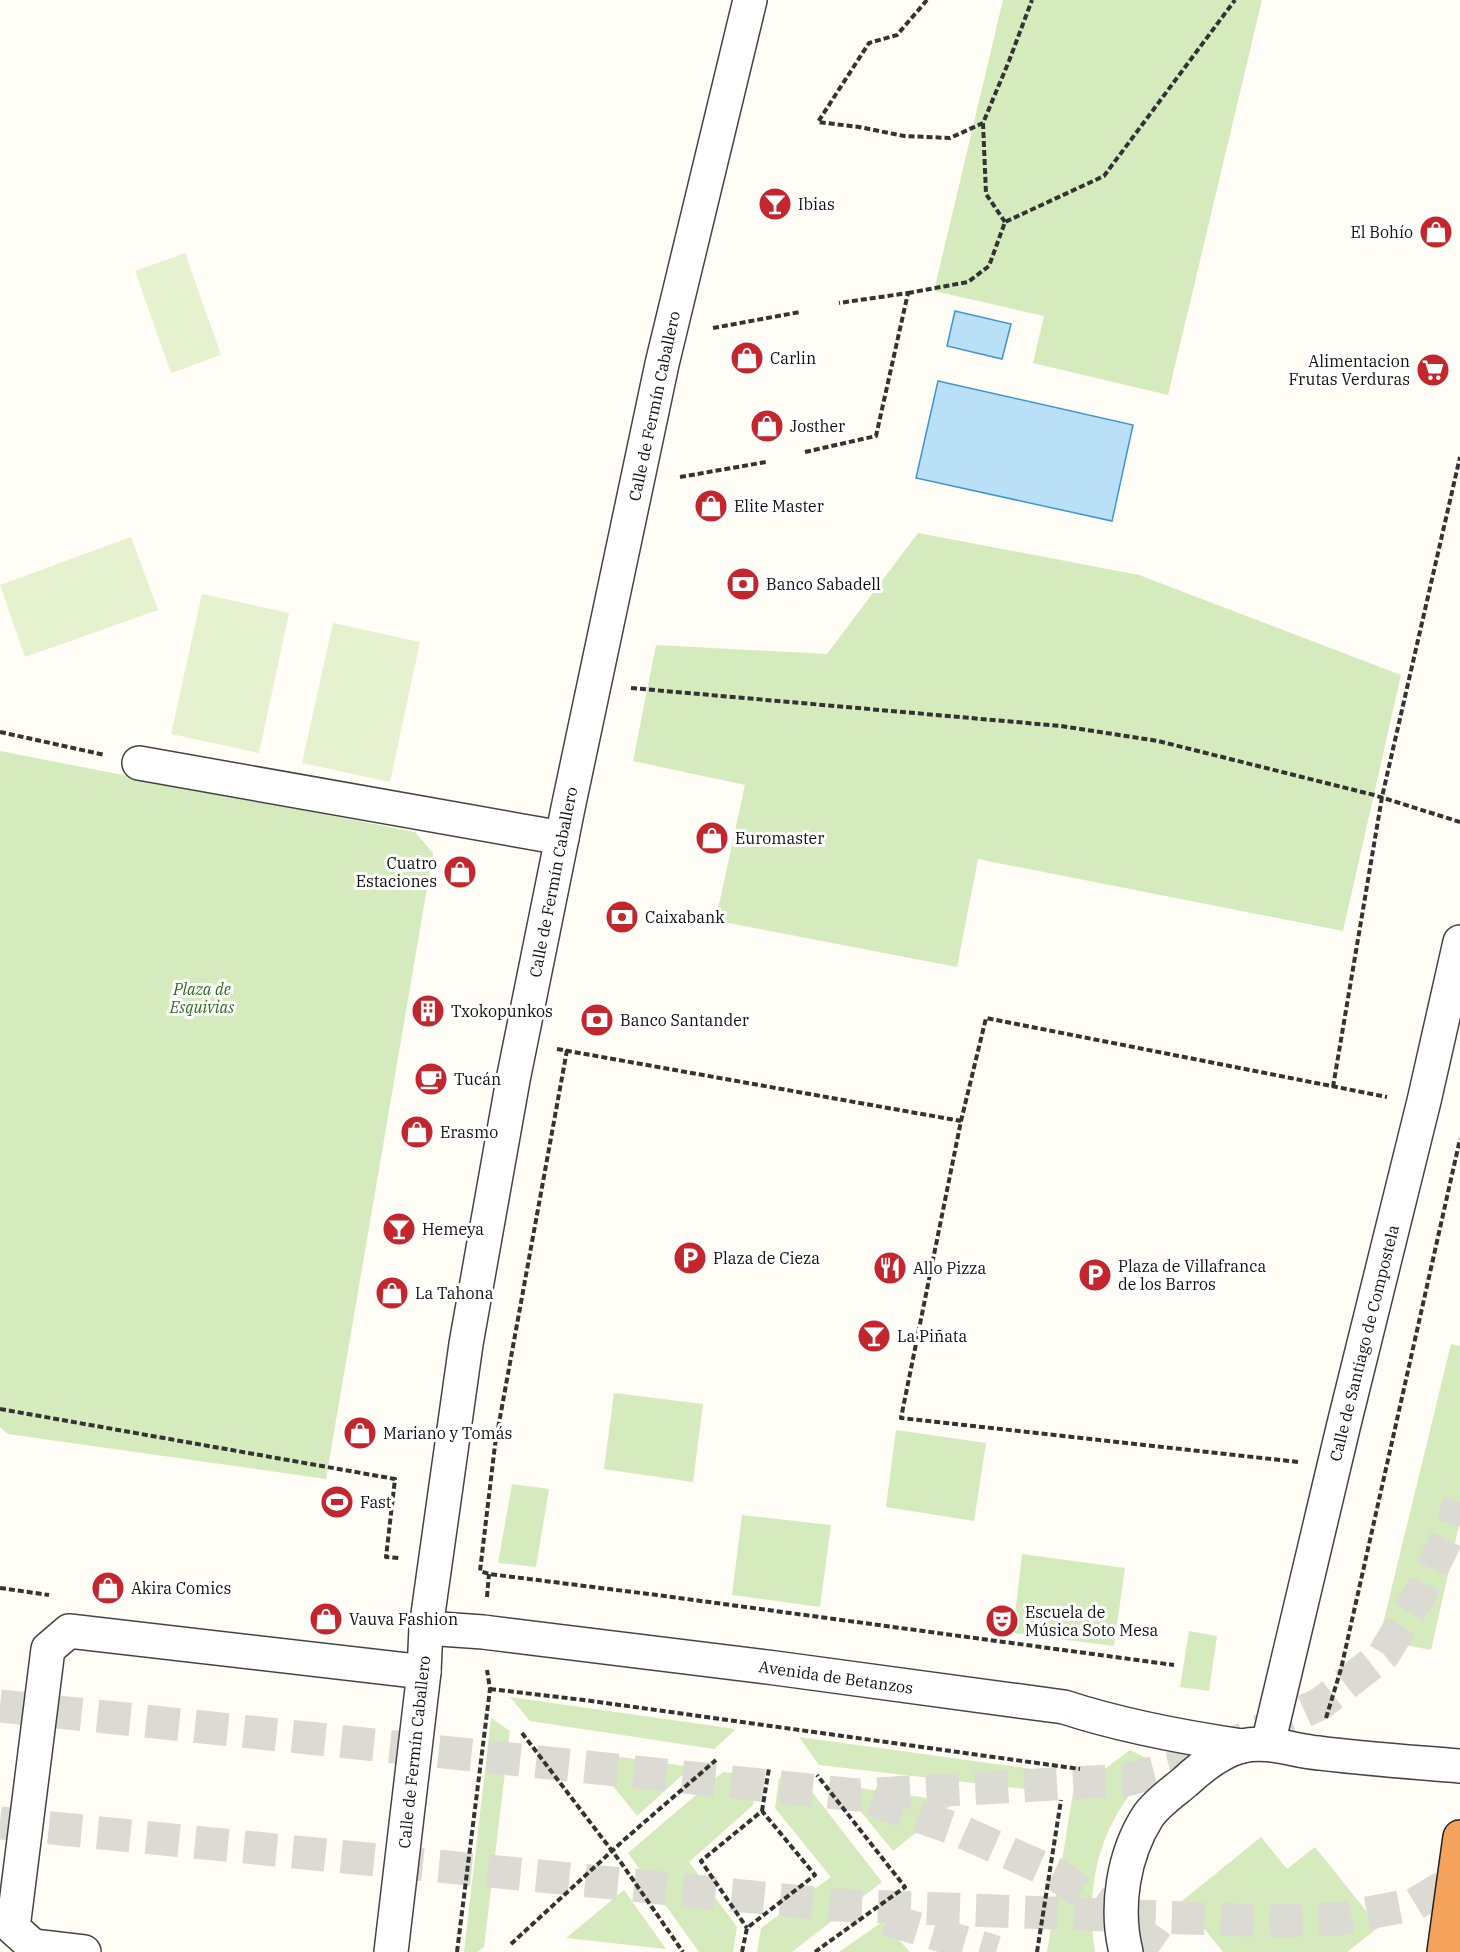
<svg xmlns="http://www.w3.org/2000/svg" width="1460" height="1952" font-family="'IBM Plex Serif',serif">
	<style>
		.green { fill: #d5ebbd }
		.pitch { fill: #e6f2cf }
		.water { fill: #b9e0f7; stroke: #3f96cf; stroke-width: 1.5 }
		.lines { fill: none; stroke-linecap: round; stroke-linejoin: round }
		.highway-tunnel { stroke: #dbdad3; stroke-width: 33; stroke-dasharray: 33 16; stroke-linecap: butt }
		.minor-casing { stroke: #444; stroke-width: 36 }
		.highway-casing { stroke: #222; stroke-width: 36 }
		.path { stroke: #333; stroke-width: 4; stroke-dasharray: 6 3; stroke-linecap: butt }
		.minor { stroke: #fff; stroke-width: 33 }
		.highway { stroke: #f5a25d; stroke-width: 33 }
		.labels { text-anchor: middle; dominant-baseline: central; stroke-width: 6; stroke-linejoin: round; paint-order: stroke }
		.poi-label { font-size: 16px; fill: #111; stroke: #fff; text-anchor: start }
		.street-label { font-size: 16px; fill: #111; stroke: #fff }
		.park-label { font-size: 16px; font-style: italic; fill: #2f6b1f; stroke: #fff }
	</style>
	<rect width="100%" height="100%" fill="#fffdf5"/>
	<g class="green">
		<polygon points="1003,0 1262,0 1168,395 1033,363 1044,316 934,291"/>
		<polygon points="918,533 1139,575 1401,675 1343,931 978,859 957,967 713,920 720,900 745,785 633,761 656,645 827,654"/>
		<polygon points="0,751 415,832 433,853 326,1479 8,1434 0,1427"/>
		<polygon points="1451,1344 1460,1346 1460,1521 1431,1650 1379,1640"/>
		<polygon points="614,1393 703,1404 693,1482 604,1469"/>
		<polygon points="896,1430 986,1443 974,1521 886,1507"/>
		<polygon points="512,1484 549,1489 536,1567 498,1563"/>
		<polygon points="742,1515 831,1525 820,1607 732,1595"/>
		<polygon points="1022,1554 1125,1568 1114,1646 1013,1633"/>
		<polygon points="1189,1631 1217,1636 1209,1691 1180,1687"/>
		<polygon points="510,1697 736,1729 714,1749 530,1721"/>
		<polygon points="491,1718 510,1731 484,1947 477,1952 464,1952"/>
		<polygon points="799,1737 1032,1769 1025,1789 819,1765"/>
		<path d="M1130 1750 1148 1759 1151 1770C1138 1785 1124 1800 1115 1818 1092 1859 1088 1906 1095 1952H1047L1073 1793Z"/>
		<polygon points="586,1752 691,1767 637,1816"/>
		<polygon points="723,1772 757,1776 753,1805 689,1862 737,1927 733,1952 699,1952 628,1853"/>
		<polygon points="779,1778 805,1783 882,1882 792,1952 757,1952 761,1928 831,1877 775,1808"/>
		<polygon points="839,1785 955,1802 893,1851"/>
		<polygon points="1261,1837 1287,1869 1315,1847 1379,1927 1347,1952 1223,1952 1182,1901"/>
		<polygon points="624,1890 666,1949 566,1938"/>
		<polygon points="882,1922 910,1952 839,1952"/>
	</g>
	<g class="pitch">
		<polygon points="185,253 221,355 171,373 135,271"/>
		<polygon points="131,537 158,610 25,657 0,585"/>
		<polygon points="202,594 289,613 259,753 171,734"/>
		<polygon points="333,623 420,642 390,782 302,763"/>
	</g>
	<g class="water">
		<polygon points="955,311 1011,324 1002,359 947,346"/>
		<polygon points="938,381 1133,425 1112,521 916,478"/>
	</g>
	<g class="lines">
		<g class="highway-tunnel">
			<polyline points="0,1706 857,1795 1126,1780 1188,1764 1320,1704 1384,1654 1420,1594 1451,1529 1460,1502"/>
			<polyline points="872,1800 958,1830 1054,1873 1166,1952"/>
			<polyline points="0,1823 835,1905 1269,1921 1337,1919 1415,1904 1460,1877"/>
			<polyline points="886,1919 996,1952"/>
		</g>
		<g class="minor-casing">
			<g id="minor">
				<polyline points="139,763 562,838"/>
				<path d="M426 1628 483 1632 775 1668 1064 1707C1122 1726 1181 1737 1242 1746"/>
				<polyline points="1268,1744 1343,1428 1424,1101 1460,942"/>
				<polyline points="84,1952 33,1946 13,1928 48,1649 69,1631 424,1672"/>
				<polyline points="391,1952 424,1672 426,1628 466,1344 513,1080 568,808 662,364 750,0"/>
				<path d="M1126 1952C1115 1908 1123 1855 1148 1816 1157 1803 1173 1792 1185 1782 1200 1768 1222 1751 1242 1746 1268 1740 1294 1751 1319 1753 1366 1759 1413 1762 1460 1766"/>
			</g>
		</g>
		<g class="highway-casing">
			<polyline id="highway" points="1444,1952 1460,1837"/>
		</g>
		<g class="path">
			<polyline points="927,0 897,35 869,43 818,122 859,127 904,136 950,138 983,123 1009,61 1032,0"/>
			<polyline points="983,123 986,194 1005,222"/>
			<polyline points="908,293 968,282 989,266 1005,222 1104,176 1235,0"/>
			<polyline points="713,328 800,312"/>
			<polyline points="805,452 876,436 908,293 839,303"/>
			<polyline points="680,477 766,462"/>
			<polyline points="631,688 1061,726 1158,741 1374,795 1460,822"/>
			<polyline points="0,732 105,755"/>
			<polyline points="557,1049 961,1121"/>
			<polyline points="567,1050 495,1445 480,1571 489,1574 657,1595 1174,1665"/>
			<polyline points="1333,1087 1382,797 1460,457"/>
			<polyline points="0,1409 395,1479 386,1557 399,1558"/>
			<polyline points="1298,1462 901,1418 961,1121 986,1018 1387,1097"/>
			<polyline points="0,1588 49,1595"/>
			<polyline points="487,1597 489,1574"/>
			<polyline points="490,1689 584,1700 1080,1769"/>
			<polyline points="1326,1718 1341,1669 1460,1139"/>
			<polyline points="522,1733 622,1864 683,1952"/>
			<polyline points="762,1811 769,1768"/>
			<polyline points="511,1944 625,1839 716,1760"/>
			<polyline points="457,1952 490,1689 487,1670"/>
			<polyline points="742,1952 747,1928 815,1875 762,1811 701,1861 747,1928"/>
			<polyline points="815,1952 905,1887 817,1775"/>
			<polyline points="1037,1952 1061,1800"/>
		</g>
		<use href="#minor" class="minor"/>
		<use href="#highway" class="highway"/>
	</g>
	<defs>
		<g id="bar-disc" transform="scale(1.725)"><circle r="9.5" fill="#c4262e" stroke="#fff"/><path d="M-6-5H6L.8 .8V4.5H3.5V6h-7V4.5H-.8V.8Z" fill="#fff"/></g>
		<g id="shop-disc" transform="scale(1.725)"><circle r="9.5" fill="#c4262e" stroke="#fff"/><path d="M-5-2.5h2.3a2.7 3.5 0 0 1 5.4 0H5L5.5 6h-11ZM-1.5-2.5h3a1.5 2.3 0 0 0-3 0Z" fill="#fff"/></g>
		<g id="supermarket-disc" transform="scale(1.725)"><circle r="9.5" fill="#c4262e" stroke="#fff"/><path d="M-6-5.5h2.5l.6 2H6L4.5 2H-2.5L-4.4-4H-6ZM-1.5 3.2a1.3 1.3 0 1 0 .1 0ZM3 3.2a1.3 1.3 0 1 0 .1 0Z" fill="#fff"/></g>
		<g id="bank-disc" transform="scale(1.725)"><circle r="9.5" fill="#c4262e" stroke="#fff"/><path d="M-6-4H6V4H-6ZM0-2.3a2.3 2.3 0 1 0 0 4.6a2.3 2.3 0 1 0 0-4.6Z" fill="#fff"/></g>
		<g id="building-disc" transform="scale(1.725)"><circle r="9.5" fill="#c4262e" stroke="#fff"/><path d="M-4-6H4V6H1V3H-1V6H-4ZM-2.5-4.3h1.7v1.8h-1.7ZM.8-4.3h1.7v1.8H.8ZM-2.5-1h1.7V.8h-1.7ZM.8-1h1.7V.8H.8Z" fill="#fff"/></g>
		<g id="cafe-disc" transform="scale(1.725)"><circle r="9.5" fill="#c4262e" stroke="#fff"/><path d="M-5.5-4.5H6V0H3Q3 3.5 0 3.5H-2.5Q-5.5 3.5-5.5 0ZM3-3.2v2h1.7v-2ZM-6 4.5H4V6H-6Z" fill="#fff"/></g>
		<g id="parking-disc" transform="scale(1.725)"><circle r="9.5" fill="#c4262e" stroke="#fff"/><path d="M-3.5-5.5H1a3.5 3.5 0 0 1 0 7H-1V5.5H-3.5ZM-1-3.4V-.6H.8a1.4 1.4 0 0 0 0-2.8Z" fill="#fff"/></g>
		<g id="restaurant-disc" transform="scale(1.725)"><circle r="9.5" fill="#c4262e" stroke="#fff"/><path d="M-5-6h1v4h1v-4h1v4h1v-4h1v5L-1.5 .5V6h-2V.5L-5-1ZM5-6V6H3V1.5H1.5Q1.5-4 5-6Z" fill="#fff"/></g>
		<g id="stadium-disc" transform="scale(1.725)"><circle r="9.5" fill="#c4262e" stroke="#fff"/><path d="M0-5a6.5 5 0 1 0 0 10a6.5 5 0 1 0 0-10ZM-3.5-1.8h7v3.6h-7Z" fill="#fff"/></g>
		<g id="theatre-disc" transform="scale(1.725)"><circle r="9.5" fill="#c4262e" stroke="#fff"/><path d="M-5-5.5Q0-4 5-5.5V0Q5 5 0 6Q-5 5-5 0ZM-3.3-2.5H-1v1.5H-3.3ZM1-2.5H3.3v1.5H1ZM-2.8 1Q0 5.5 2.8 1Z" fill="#fff"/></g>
	</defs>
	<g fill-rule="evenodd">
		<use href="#bar-disc" x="775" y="204"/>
		<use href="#shop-disc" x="1436" y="232"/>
		<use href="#shop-disc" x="747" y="358"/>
		<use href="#supermarket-disc" x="1433" y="370"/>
		<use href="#shop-disc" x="767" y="426"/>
		<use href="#shop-disc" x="711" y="506"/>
		<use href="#bank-disc" x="743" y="584"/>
		<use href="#shop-disc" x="712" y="838"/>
		<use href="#shop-disc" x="460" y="872"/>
		<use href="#bank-disc" x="622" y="917"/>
		<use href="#building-disc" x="428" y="1011"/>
		<use href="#bank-disc" x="597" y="1020"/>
		<use href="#cafe-disc" x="431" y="1079"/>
		<use href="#shop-disc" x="417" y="1132"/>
		<use href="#bar-disc" x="399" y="1229"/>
		<use href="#parking-disc" x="690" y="1258"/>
		<use href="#restaurant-disc" x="890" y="1268"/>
		<use href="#parking-disc" x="1095" y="1275"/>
		<use href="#shop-disc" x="392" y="1293"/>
		<use href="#bar-disc" x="874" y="1336"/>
		<use href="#shop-disc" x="360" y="1433"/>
		<use href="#stadium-disc" x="337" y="1502"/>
		<use href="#shop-disc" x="108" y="1588"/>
		<use href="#shop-disc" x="326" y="1619"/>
		<use href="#theatre-disc" x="1002" y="1621"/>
	</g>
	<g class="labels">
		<g class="poi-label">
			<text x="798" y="204">Ibias</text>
			<text x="1413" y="232" text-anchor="end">El Bohío</text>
			<text x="770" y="358">Carlin</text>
			<text x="1410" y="361" text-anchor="end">Alimentacion<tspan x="1410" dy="18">Frutas Verduras</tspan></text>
			<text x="790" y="426">Josther</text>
			<text x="734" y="506">Elite Master</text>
			<text x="766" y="584">Banco Sabadell</text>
			<text x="735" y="838">Euromaster</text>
			<text x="437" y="863" text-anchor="end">Cuatro<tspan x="437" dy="18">Estaciones</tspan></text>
			<text x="645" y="917">Caixabank</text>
			<text x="451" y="1011">Txokopunkos</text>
			<text x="620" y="1020">Banco Santander</text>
			<text x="454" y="1079">Tucán</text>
			<text x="440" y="1132">Erasmo</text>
			<text x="422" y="1229">Hemeya</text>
			<text x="713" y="1258">Plaza de Cieza</text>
			<text x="1118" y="1266">Plaza de Villafranca<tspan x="1118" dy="18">de los Barros</tspan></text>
			<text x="913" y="1268">Allo Pizza</text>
			<text x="415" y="1293">La Tahona</text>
			<text x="897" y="1336">La Piñata</text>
			<text x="383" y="1433">Mariano y Tomás</text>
			<text x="360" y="1502">Fast</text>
			<text x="131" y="1588">Akira Comics</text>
			<text x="1025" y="1612">Escuela de<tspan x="1025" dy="18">Música Soto Mesa</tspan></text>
			<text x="349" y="1619">Vauva Fashion</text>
		</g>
		<g class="street-label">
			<text transform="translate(654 406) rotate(-78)">Calle de Fermín Caballero</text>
			<text transform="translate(553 882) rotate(-79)">Calle de Fermín Caballero</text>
			<text transform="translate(1364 1343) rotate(-76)">Calle de Santiago de Compostela</text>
			<text transform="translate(836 1677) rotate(8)">Avenida de Betanzos</text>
			<text transform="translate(414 1752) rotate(-84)">Calle de Fermín Caballero</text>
		</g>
		<g class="park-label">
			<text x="202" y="989">Plaza de<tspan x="202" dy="18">Esquivias</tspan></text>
		</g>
	</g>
</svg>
